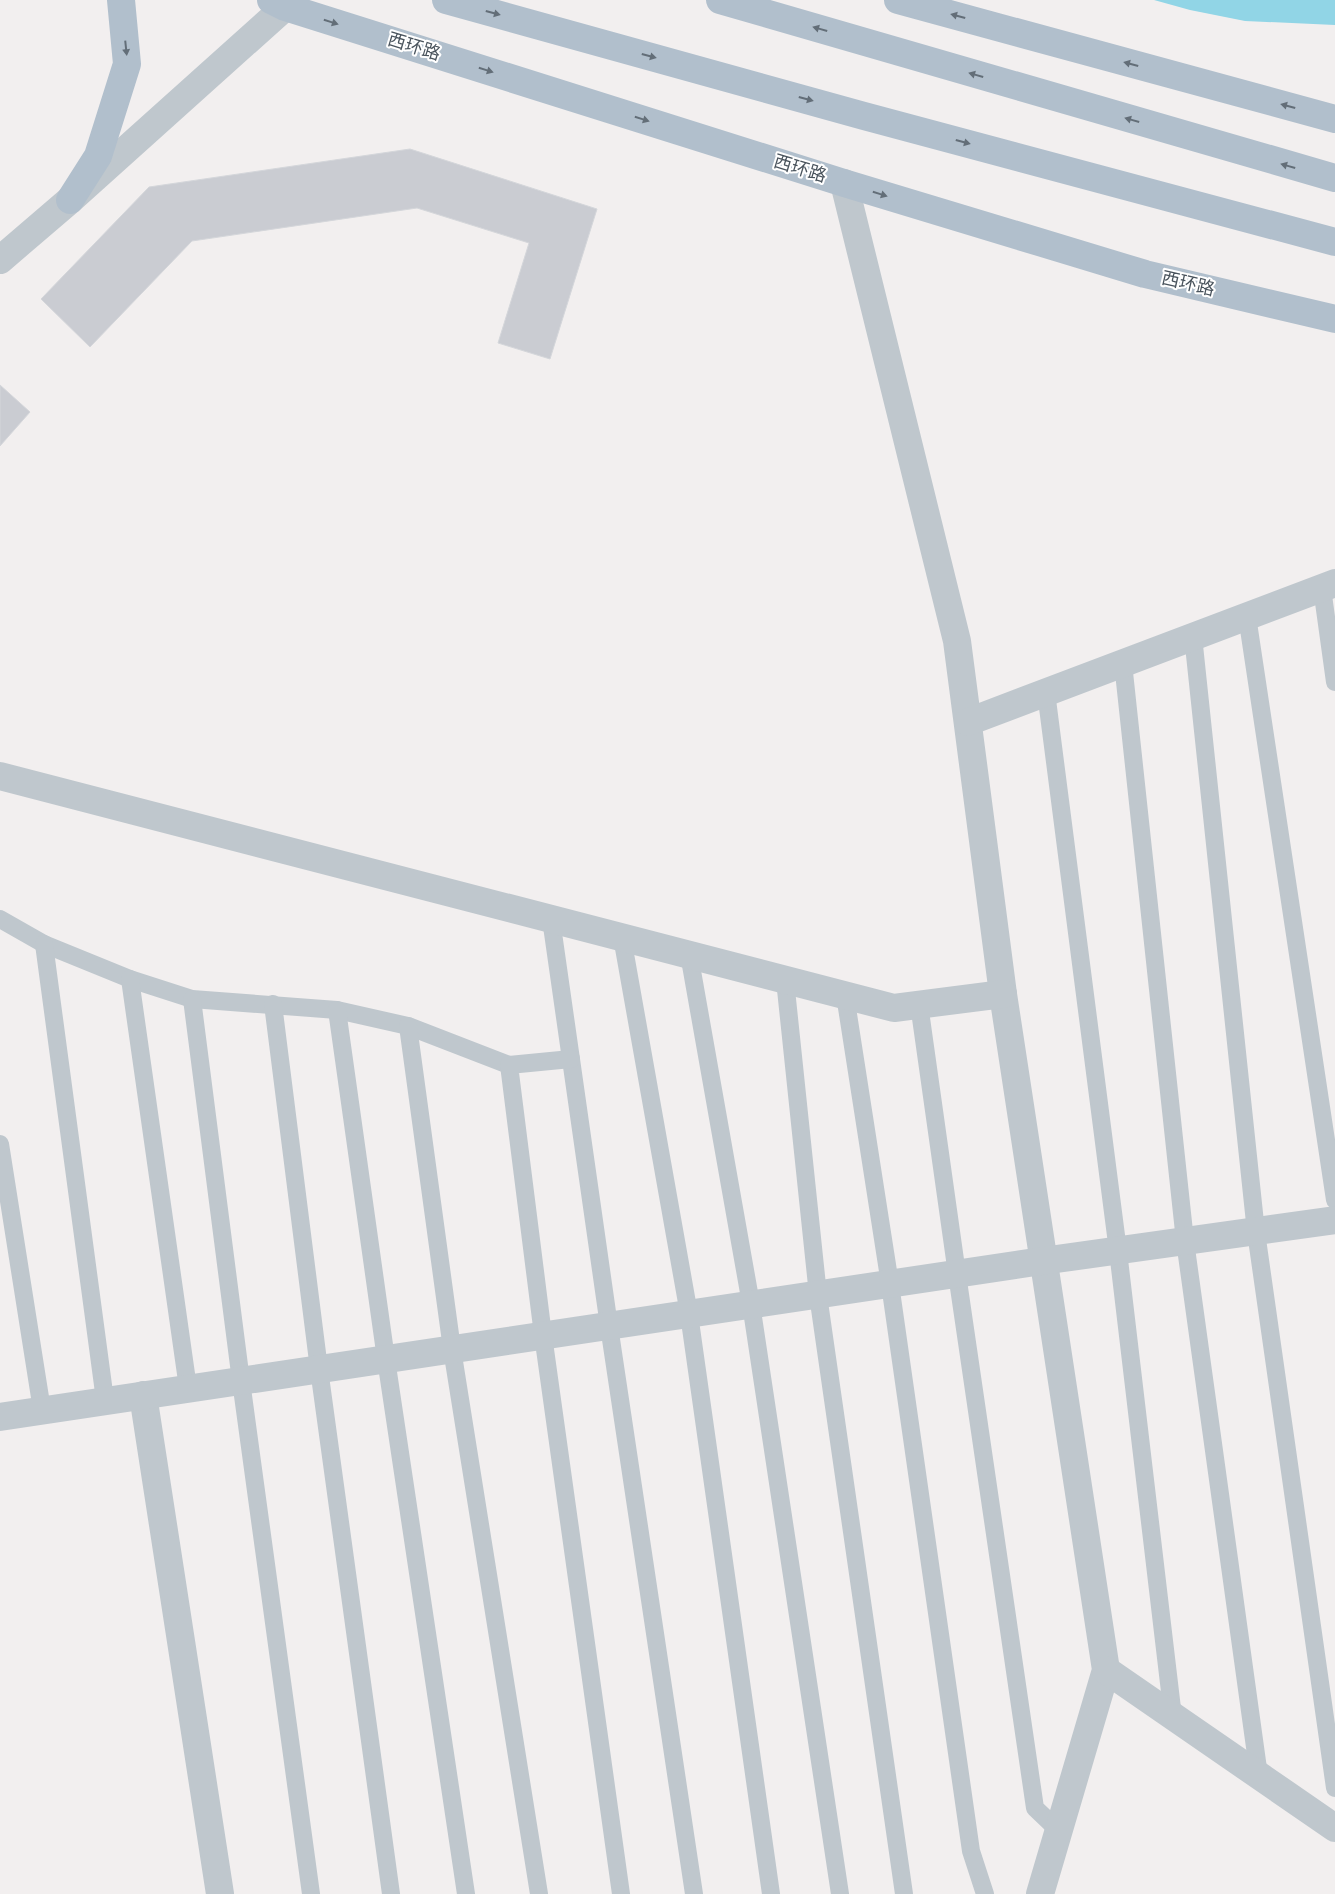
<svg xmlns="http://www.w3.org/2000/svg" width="1335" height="1894" font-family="'Source Sans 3','Noto Sans SC',sans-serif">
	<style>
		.water { fill: #91d5e6 }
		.building { fill: #caccd2; stroke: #d4d6da }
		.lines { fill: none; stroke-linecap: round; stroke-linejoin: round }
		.lane { stroke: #bfc7cd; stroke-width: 18 }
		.street { stroke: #bfc7cd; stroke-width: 28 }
		.primary { stroke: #b1bfcc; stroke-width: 28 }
		.oneway { fill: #636e78 }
		.labels { text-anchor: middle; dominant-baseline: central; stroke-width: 4; stroke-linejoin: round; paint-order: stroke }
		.street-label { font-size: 18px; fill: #49535c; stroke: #fff }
	</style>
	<rect width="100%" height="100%" fill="#f2efef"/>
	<polygon class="water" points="1154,0 1335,0 1335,25 1245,21 1190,10"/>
	<g class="building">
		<polygon points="410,149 597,209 550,359 498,343 529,243 417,208 192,241 90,347 41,299 149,187"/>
		<polygon points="0,385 30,412 0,446"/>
	</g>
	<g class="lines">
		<g class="lane">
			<polyline points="1322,588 1335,682"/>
			<polyline points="1247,616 1335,1200"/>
			<polyline points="1193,636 1256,1232 1335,1788"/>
			<polyline points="1123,663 1185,1241 1259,1776"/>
			<polyline points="1046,692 1118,1251 1173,1717"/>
			<polyline points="0,919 44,944 130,979 192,999 337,1010 408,1026 509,1065"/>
			<polyline points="551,919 609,1326 694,1894"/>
			<polyline points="622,937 689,1314 771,1894"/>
			<polyline points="44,944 105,1400"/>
			<polyline points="689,954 751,1304 840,1894"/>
			<polyline points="130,979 188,1388"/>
			<polyline points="785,980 818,1295 904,1894"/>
			<polyline points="845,995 890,1284 971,1851 985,1894"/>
			<polyline points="192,999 241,1381 311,1894"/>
			<polyline points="273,1004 319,1369 391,1894"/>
			<polyline points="919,1004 957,1274 1035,1808 1058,1830"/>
			<polyline points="337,1010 386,1359 466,1894"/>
			<polyline points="408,1026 452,1349 539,1894"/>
			<polyline points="571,1059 509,1065 543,1335 621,1894"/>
			<polyline points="0,1144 42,1410"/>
		</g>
		<g class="street">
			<polyline points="844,183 957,641 1003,994 1106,1670 1040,1894"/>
			<polyline points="0,260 70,200 285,7"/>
			<polyline points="968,722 1335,583"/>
			<polyline points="0,776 894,1008 1003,994"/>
			<polyline points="143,1395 220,1894"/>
			<polyline points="0,1417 1042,1261 1335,1220"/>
			<polyline points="1106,1670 1335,1828"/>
		</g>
		<g class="primary">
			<polyline points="271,0 285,7 844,183 1145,274 1335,319"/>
			<polyline points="446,0 864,116 1335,242"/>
			<polyline points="720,0 1335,178"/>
			<polyline points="898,0 1335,119"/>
			<polyline points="70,200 98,156 127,64 121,0"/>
		</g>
	</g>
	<defs><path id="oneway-solid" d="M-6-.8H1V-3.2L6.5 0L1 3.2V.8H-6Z" transform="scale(1.25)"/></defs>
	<g class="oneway">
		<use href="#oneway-solid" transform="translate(493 13) rotate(15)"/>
		<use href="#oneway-solid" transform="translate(958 16) rotate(-165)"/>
		<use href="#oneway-solid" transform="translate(331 22) rotate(17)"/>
		<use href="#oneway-solid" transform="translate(820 29) rotate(-164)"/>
		<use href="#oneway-solid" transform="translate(126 48) rotate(84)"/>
		<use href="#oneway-solid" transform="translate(649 56) rotate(15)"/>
		<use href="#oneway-solid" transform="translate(1131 64) rotate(-165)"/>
		<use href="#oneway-solid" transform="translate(486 70) rotate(17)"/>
		<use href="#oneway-solid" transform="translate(976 75) rotate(-164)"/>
		<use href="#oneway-solid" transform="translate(806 99) rotate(15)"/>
		<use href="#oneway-solid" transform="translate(1288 106) rotate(-165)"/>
		<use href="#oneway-solid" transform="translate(642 119) rotate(17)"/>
		<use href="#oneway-solid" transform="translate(1132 120) rotate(-164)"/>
		<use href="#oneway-solid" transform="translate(963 142) rotate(15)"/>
		<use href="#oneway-solid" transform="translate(1288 166) rotate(-164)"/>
		<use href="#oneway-solid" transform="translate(880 194) rotate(17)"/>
	</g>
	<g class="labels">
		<g class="street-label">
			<text transform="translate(414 47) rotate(17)">西环路</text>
			<text transform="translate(800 169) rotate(17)">西环路</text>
			<text transform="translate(1188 284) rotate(13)">西环路</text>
		</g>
	</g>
</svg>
